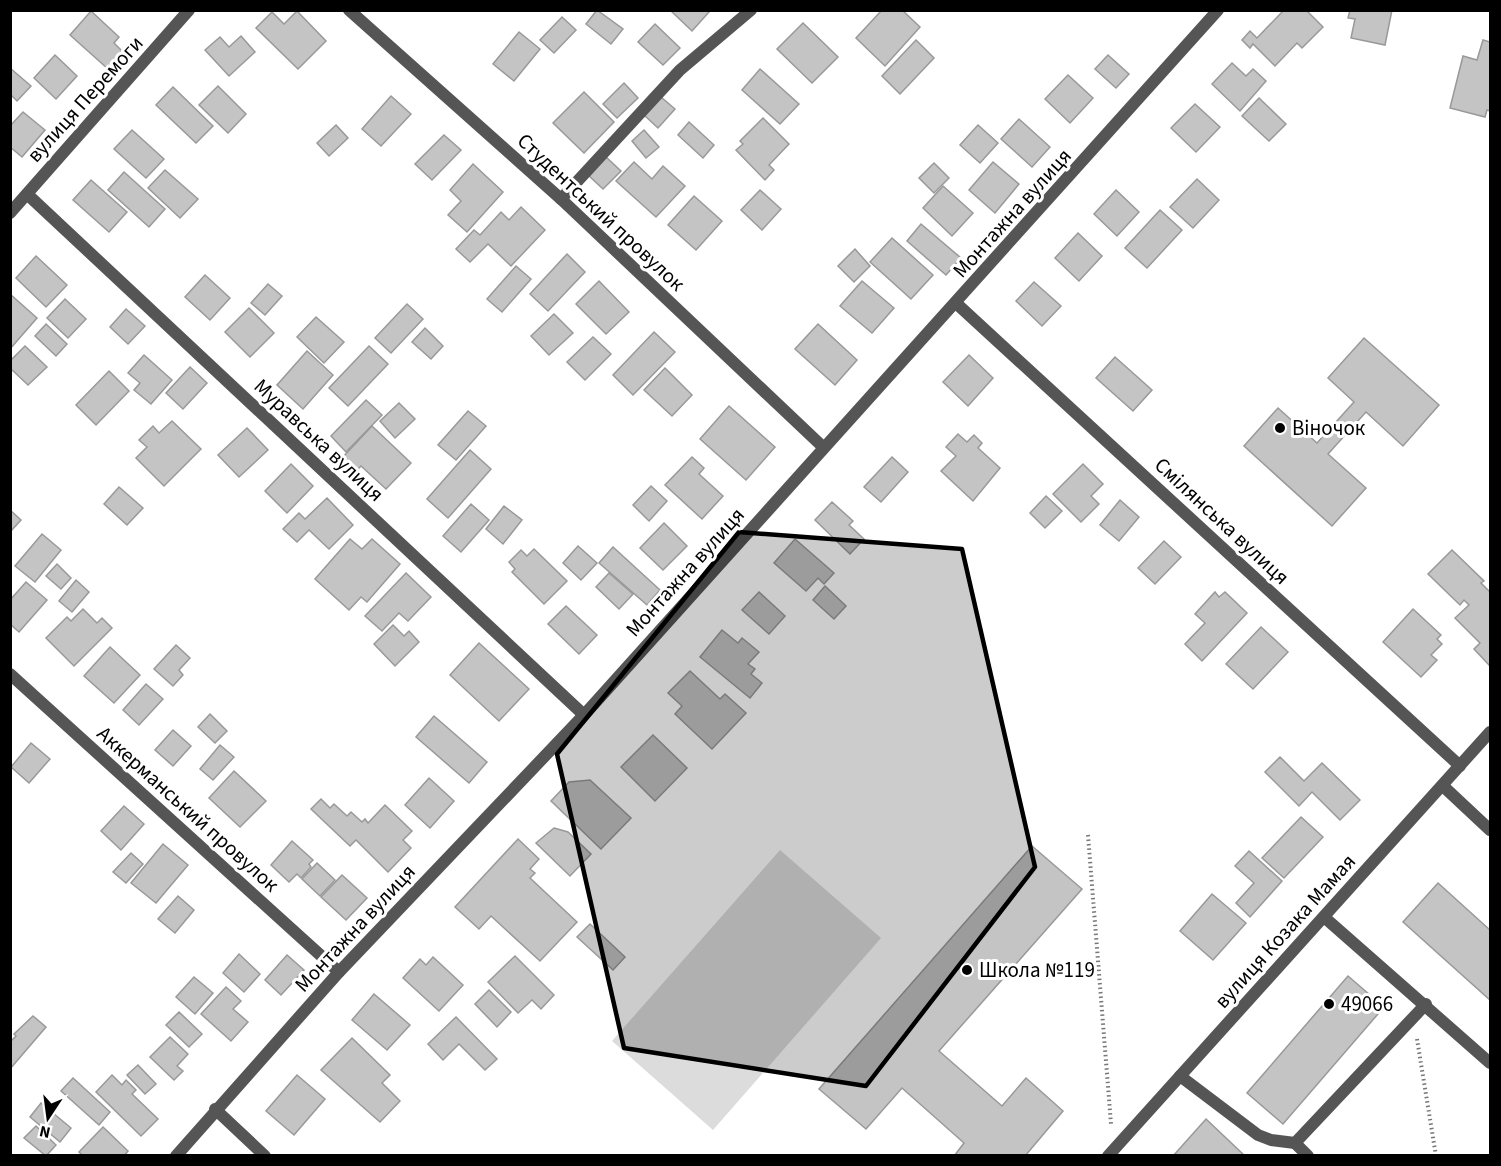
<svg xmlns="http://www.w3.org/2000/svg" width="1501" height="1166" font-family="'Source Sans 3',sans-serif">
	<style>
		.green { fill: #dcdcdc }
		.building { fill: #c4c4c4; stroke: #999; stroke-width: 1.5 }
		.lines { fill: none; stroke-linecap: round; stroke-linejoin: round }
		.path { stroke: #777; stroke-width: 4; stroke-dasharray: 1.5 3; stroke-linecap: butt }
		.service { stroke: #555; stroke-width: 12 }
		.minor { stroke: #555; stroke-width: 12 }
		.tertiary { stroke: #555; stroke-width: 12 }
		.marked { fill: #000; fill-opacity: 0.2; stroke: #000; stroke-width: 4.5; stroke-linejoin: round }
		.poi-dot { fill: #000; stroke: #fff; stroke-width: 2 }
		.labels { text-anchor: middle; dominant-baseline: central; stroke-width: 6; stroke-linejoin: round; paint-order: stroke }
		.street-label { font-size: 21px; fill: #000; stroke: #fff }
		.poi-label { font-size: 21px; fill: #000; stroke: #fff; text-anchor: start }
	</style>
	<rect width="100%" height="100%" fill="#fff"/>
	<polygon class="green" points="780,850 881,938 713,1130 612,1041"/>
	<g class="building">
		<polygon points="597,10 623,29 611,44 586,24"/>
		<polygon points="670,10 707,10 709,12 692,31"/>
		<polygon points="882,10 902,10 920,27 885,66 856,38"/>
		<polygon points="1284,10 1306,10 1323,27 1302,48 1297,43 1275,66 1253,44 1250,48 1242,40 1250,31 1257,38"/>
		<polygon points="1350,10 1392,10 1385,45 1351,38 1355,19 1348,18"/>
		<polygon points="91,11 119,37 114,43 123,52 108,69 70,35"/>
		<polygon points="297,11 326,41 298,69 256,28 272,12 284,24"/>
		<polygon points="562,17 576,30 554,53 540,40"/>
		<polygon points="803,23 838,57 812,83 777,49"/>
		<polygon points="655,24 680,48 663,65 638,42"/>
		<polygon points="519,32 540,49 514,81 493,64"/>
		<polygon points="241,36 255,52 229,76 205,50 220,37 229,47"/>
		<polygon points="916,40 934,58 900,94 882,76"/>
		<polygon points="1483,40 1490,42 1490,111 1487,110 1485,117 1450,108 1463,56 1477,60"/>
		<polygon points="55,55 77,76 56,99 34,78"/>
		<polygon points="1108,55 1129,74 1116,88 1095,69"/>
		<polygon points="1232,63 1246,76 1253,69 1266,81 1240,111 1212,84"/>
		<polygon points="10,68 31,86 17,101 10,94"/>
		<polygon points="760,69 799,104 780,124 742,90"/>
		<polygon points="1068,75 1093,98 1070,123 1045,99"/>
		<polygon points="624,83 638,98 617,118 603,104"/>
		<polygon points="218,86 246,114 228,133 199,105"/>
		<polygon points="173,87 213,126 196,143 156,105"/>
		<polygon points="584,92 614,122 584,153 553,123"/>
		<polygon points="391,96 411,114 381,146 362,129"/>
		<polygon points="661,97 675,109 658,128 644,115"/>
		<polygon points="1259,98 1286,124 1269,141 1242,116"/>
		<polygon points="1195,104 1220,127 1196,152 1171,128"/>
		<polygon points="23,112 45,130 22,157 10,147 10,126"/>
		<polygon points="763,118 789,144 769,165 774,170 765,180 736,150 743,144 740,141"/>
		<polygon points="1019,119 1050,147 1032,167 1001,139"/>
		<polygon points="689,122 714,145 703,158 678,135"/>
		<polygon points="336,125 348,138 329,156 317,143"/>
		<polygon points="978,125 998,143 980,163 960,145"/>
		<polygon points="132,130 164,159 146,178 114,149"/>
		<polygon points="644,130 659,147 646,158 632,141"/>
		<polygon points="444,135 461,150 432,180 415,164"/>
		<polygon points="606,157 621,171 603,189 588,175"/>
		<polygon points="634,162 652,179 663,166 685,186 656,217 616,181"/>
		<polygon points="993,162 1019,184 995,213 969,190"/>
		<polygon points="934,163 949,178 934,193 919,178"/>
		<polygon points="473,164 503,192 467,232 448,215 461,201 450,190"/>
		<polygon points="165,170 198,199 180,218 148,188"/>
		<polygon points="124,172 165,209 149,227 108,190"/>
		<polygon points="1197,179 1219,200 1193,228 1170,207"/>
		<polygon points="91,180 127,212 109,232 73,200"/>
		<polygon points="943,186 973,213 952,236 923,208"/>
		<polygon points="760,190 781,209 762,230 741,210"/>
		<polygon points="1116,190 1139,212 1117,236 1094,214"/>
		<polygon points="694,196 722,221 696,250 668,225"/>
		<polygon points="521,207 545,230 511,266 488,244 470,262 456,249 474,230 480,235 501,212 509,220"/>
		<polygon points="1160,210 1182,230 1147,268 1125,248"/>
		<polygon points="921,224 961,258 946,275 907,241"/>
		<polygon points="1078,233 1102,256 1079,281 1055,258"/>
		<polygon points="892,238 933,275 911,299 870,262"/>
		<polygon points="855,249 870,266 854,282 838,266"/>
		<polygon points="567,254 585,272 548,311 530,294"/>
		<polygon points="36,256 67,285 46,307 16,278"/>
		<polygon points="516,266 531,279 502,312 487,299"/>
		<polygon points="205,275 230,298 210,320 185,297"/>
		<polygon points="599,281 629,312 606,334 576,304"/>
		<polygon points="862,281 894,308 872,333 840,306"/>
		<polygon points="1034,282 1061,306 1042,326 1016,301"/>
		<polygon points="268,284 282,296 265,315 251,303"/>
		<polygon points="10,294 37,318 10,349"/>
		<polygon points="65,299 86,319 68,338 47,318"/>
		<polygon points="407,304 423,319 391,353 375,338"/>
		<polygon points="249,308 274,333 250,357 225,332"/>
		<polygon points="126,309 145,326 128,344 110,327"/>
		<polygon points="554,314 573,333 549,355 531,336"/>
		<polygon points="316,317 344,342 324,363 297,337"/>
		<polygon points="46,324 67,344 56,356 35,336"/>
		<polygon points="818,324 857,360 835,385 795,349"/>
		<polygon points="425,328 443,346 431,359 412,342"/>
		<polygon points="654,332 675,352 633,395 613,375"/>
		<polygon points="593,337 611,354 585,380 567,362"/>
		<polygon points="1364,338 1439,405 1403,446 1366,412 1328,454 1366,488 1332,526 1244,446 1278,408 1317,443 1354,402 1328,378"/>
		<polygon points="25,346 47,367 28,385 10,368 10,361"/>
		<polygon points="369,346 388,364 348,406 329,388"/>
		<polygon points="307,351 333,375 303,409 277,385"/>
		<polygon points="144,355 172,380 151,404 134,390 140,383 128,373"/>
		<polygon points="969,355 993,378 968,406 943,382"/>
		<polygon points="1115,357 1152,390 1133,411 1096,378"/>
		<polygon points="190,367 207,383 183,409 166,393"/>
		<polygon points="665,368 692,395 672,416 644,390"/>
		<polygon points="109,371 129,391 96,425 76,405"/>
		<polygon points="366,400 382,415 346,452 331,436"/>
		<polygon points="399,403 415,419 395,438 380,421"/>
		<polygon points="729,406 775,447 746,480 700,439"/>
		<polygon points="468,411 486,426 456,460 438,445"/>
		<polygon points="172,421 201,449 164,486 136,458 147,447 139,440 153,426 159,433"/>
		<polygon points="372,426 411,463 386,489 361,466 357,470 343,457"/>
		<polygon points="247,428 268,450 239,477 218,455"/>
		<polygon points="958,434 967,442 974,435 982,443 978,448 1000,468 973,501 941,471 956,456 946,447"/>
		<polygon points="470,450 491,469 448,518 427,499"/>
		<polygon points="692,457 704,468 699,474 723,496 702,519 665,485"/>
		<polygon points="892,457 908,472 881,502 864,487"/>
		<polygon points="291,464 313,486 287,513 265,491"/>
		<polygon points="1083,464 1103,484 1091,496 1099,504 1081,522 1053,494"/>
		<polygon points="651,486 667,501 649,521 633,505"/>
		<polygon points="119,487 143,508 127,525 104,504"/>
		<polygon points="1046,496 1062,511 1045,528 1030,513"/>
		<polygon points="327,498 353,525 329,549 309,530 297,542 283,529 299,513 305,519"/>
		<polygon points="1120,500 1139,517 1119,541 1100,525"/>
		<polygon points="832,502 853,521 849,525 864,539 850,554 815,520"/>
		<polygon points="471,504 489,520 461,552 443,536"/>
		<polygon points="504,506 522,520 503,544 486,529"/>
		<polygon points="10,510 21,520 10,532"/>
		<polygon points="664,523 687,546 663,570 640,548"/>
		<polygon points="42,534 61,550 35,582 15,566"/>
		<polygon points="350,539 362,549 372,539 400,564 367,602 361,597 349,610 315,579"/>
		<polygon points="795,539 834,573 824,584 818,578 806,591 774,563"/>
		<polygon points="1164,541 1181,557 1155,584 1138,568"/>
		<polygon points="578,546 597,563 581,580 563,563"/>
		<polygon points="613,547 660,590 647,605 599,563"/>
		<polygon points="534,549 567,581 544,604 512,572 515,569 509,562 521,550 527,556"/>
		<polygon points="1452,550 1484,581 1481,583 1490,592 1490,666 1474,649 1480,643 1455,618 1469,605 1464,600 1460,605 1428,574"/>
		<polygon points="57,564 71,578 61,589 46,576"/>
		<polygon points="406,573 431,597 408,621 399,613 382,631 365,616"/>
		<polygon points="609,573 633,594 619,609 596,587"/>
		<polygon points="76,580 89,592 72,612 59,601"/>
		<polygon points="26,582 47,600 19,632 10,624 10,600"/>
		<polygon points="825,586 846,606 834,619 813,600"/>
		<polygon points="759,592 785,616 769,634 742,610"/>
		<polygon points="1215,592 1219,597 1225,592 1247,613 1202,661 1185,644 1205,623 1195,614"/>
		<polygon points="566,606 597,635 579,654 548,624"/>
		<polygon points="83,609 97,623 102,618 112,628 74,666 46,638 67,617 71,621"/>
		<polygon points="1413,609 1441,635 1437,639 1442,644 1431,655 1437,660 1421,677 1383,642"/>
		<polygon points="393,625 404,636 409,631 419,642 395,666 374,644"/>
		<polygon points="1261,627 1288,652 1253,689 1226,664"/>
		<polygon points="722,630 738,643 742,638 759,652 748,664 755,669 751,674 762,683 750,698 700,657"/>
		<polygon points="479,643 529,689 499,721 450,675"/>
		<polygon points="176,645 190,658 179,670 183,675 173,686 154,669"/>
		<polygon points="110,647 140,675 114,703 84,676"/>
		<polygon points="690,671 720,699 725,694 746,713 712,749 675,714 682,706 668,693"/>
		<polygon points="146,684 163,699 139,725 123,710"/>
		<polygon points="210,714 227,731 215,743 198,727"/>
		<polygon points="434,716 487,762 469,783 416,737"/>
		<polygon points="173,730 191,746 173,766 155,750"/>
		<polygon points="653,735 687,768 655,801 621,767"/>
		<polygon points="31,743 50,759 29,783 11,767"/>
		<polygon points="220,745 234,757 213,780 200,769"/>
		<polygon points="1280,757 1304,781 1322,763 1360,800 1340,820 1312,792 1299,806 1265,772"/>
		<polygon points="234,771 266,801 240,827 209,798"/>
		<polygon points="429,778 454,801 430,828 405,805"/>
		<polygon points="590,780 631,818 601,849 551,801 569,782"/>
		<polygon points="321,799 330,808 334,804 347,816 351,812 362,822 365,819 368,823 385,805 412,831 403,840 411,848 388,872 356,840 350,846 311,809"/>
		<polygon points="124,806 144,824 121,850 101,831"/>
		<polygon points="1301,817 1323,837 1284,878 1262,858"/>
		<polygon points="554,828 568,832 591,854 570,876 536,843"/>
		<polygon points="518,839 539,859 530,869 535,873 530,878 577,922 540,961 491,916 479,929 455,907"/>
		<polygon points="292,841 313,860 309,864 311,867 301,878 297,874 289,882 271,865"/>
		<polygon points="163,844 188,865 156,903 131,883"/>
		<polygon points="1032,846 1082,889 939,1051 1002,1106 1026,1078 1063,1111 1025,1156 954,1156 964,1143 902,1088 866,1129 819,1089"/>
		<polygon points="1249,851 1282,881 1250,917 1236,903 1254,883 1235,866"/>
		<polygon points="131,853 143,864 126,883 113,872"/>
		<polygon points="317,863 335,880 320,896 302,879"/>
		<polygon points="342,875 367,898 346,920 321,897"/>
		<polygon points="1438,883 1490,930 1490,1000 1403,922"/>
		<polygon points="1212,894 1246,923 1213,960 1180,931"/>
		<polygon points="178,896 194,910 175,933 158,919"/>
		<polygon points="590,924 625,957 613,970 577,937"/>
		<polygon points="239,954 260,974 244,992 223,973"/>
		<polygon points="287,955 304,970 281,995 265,980"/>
		<polygon points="515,956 554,995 541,1009 532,1000 518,1013 488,982"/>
		<polygon points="433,957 463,985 439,1011 403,978 420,959 426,965"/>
		<polygon points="1348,976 1384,1007 1283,1124 1247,1093"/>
		<polygon points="194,977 213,993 195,1014 176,997"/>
		<polygon points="226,987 241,1001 233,1009 248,1022 231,1041 201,1014"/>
		<polygon points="489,990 511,1012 497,1027 475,1004"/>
		<polygon points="374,994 410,1025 387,1050 352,1020"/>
		<polygon points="179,1012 202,1034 189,1047 166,1025"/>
		<polygon points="33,1016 46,1027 10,1069 10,1042 16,1036 14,1034"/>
		<polygon points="456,1017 497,1059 485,1070 459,1044 443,1060 428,1044"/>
		<polygon points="170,1037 188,1054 177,1066 183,1071 174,1080 150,1057"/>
		<polygon points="352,1038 390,1075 382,1083 400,1101 380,1122 321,1070"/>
		<polygon points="138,1065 156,1084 145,1094 127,1075"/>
		<polygon points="112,1075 122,1085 126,1080 136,1090 132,1094 158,1119 141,1136 96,1092"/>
		<polygon points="297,1075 325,1099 294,1135 266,1111"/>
		<polygon points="73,1078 110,1112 99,1125 61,1091"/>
		<polygon points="41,1103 71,1128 60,1142 30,1117"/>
		<polygon points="1206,1119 1245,1156 1173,1156"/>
		<polygon points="36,1126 56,1145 46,1156 24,1138"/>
		<polygon points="103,1127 128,1151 124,1156 83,1156 79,1152"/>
	</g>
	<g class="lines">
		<g class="path">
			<polyline points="1088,835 1111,1124"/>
			<polyline points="1417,1039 1436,1156"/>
		</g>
		<g class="service">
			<polyline points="561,199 680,70 751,10"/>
			<polyline points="1443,786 1490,830"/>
			<polyline points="1324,917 1490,1063"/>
			<polyline points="1180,1076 1258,1135 1271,1140 1295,1143"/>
			<polyline points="1308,1156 1295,1143 1426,1004"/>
		</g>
		<g class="minor">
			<polyline points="349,10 561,199 823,447"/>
			<polyline points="27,194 584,715"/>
			<polyline points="10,213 189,10"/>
			<polyline points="957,304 1460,766"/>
			<polyline points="10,674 339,972"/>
			<polyline points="215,1109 265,1156"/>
			<polyline points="176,1156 339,972 584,715 1218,10"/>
		</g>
		<polyline class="tertiary" points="1108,1156 1490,732"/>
	</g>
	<path class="marked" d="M739 532 962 549 1035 867 866 1086 624 1048 557 754Z"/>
	<g class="poi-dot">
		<circle cx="1280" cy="428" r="6"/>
		<circle cx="967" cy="970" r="6"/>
		<circle cx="1329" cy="1004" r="6"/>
	</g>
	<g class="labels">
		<g class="street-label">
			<text transform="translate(85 99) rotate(-48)">вулиця Перемоги</text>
			<text transform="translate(601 212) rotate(43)">Студентський провулок</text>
			<text transform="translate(1012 213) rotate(-48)">Монтажна вулиця</text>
			<text transform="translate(319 440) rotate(43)">Муравська вулиця</text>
			<text transform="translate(1222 521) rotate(43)">Смілянська вулиця</text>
			<text transform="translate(685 572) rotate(-48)">Монтажна вулиця</text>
			<text transform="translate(188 809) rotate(42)">Аккерманський провулок</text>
			<text transform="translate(355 928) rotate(-47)">Монтажна вулиця</text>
			<text transform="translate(1285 931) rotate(-48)">вулиця Козака Мамая</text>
		</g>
		<g class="poi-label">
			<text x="1292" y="428">Віночок</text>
			<text x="979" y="970">Школа №119</text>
			<text x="1341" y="1004">49066</text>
		</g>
	</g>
	<rect width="1501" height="1166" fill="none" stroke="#000000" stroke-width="24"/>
	<g transform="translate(48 1118) rotate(193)" stroke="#ffffff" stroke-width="4.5" paint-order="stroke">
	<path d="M0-4.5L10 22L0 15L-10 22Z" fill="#000000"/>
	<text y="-9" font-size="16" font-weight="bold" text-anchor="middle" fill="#000000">N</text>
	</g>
</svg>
